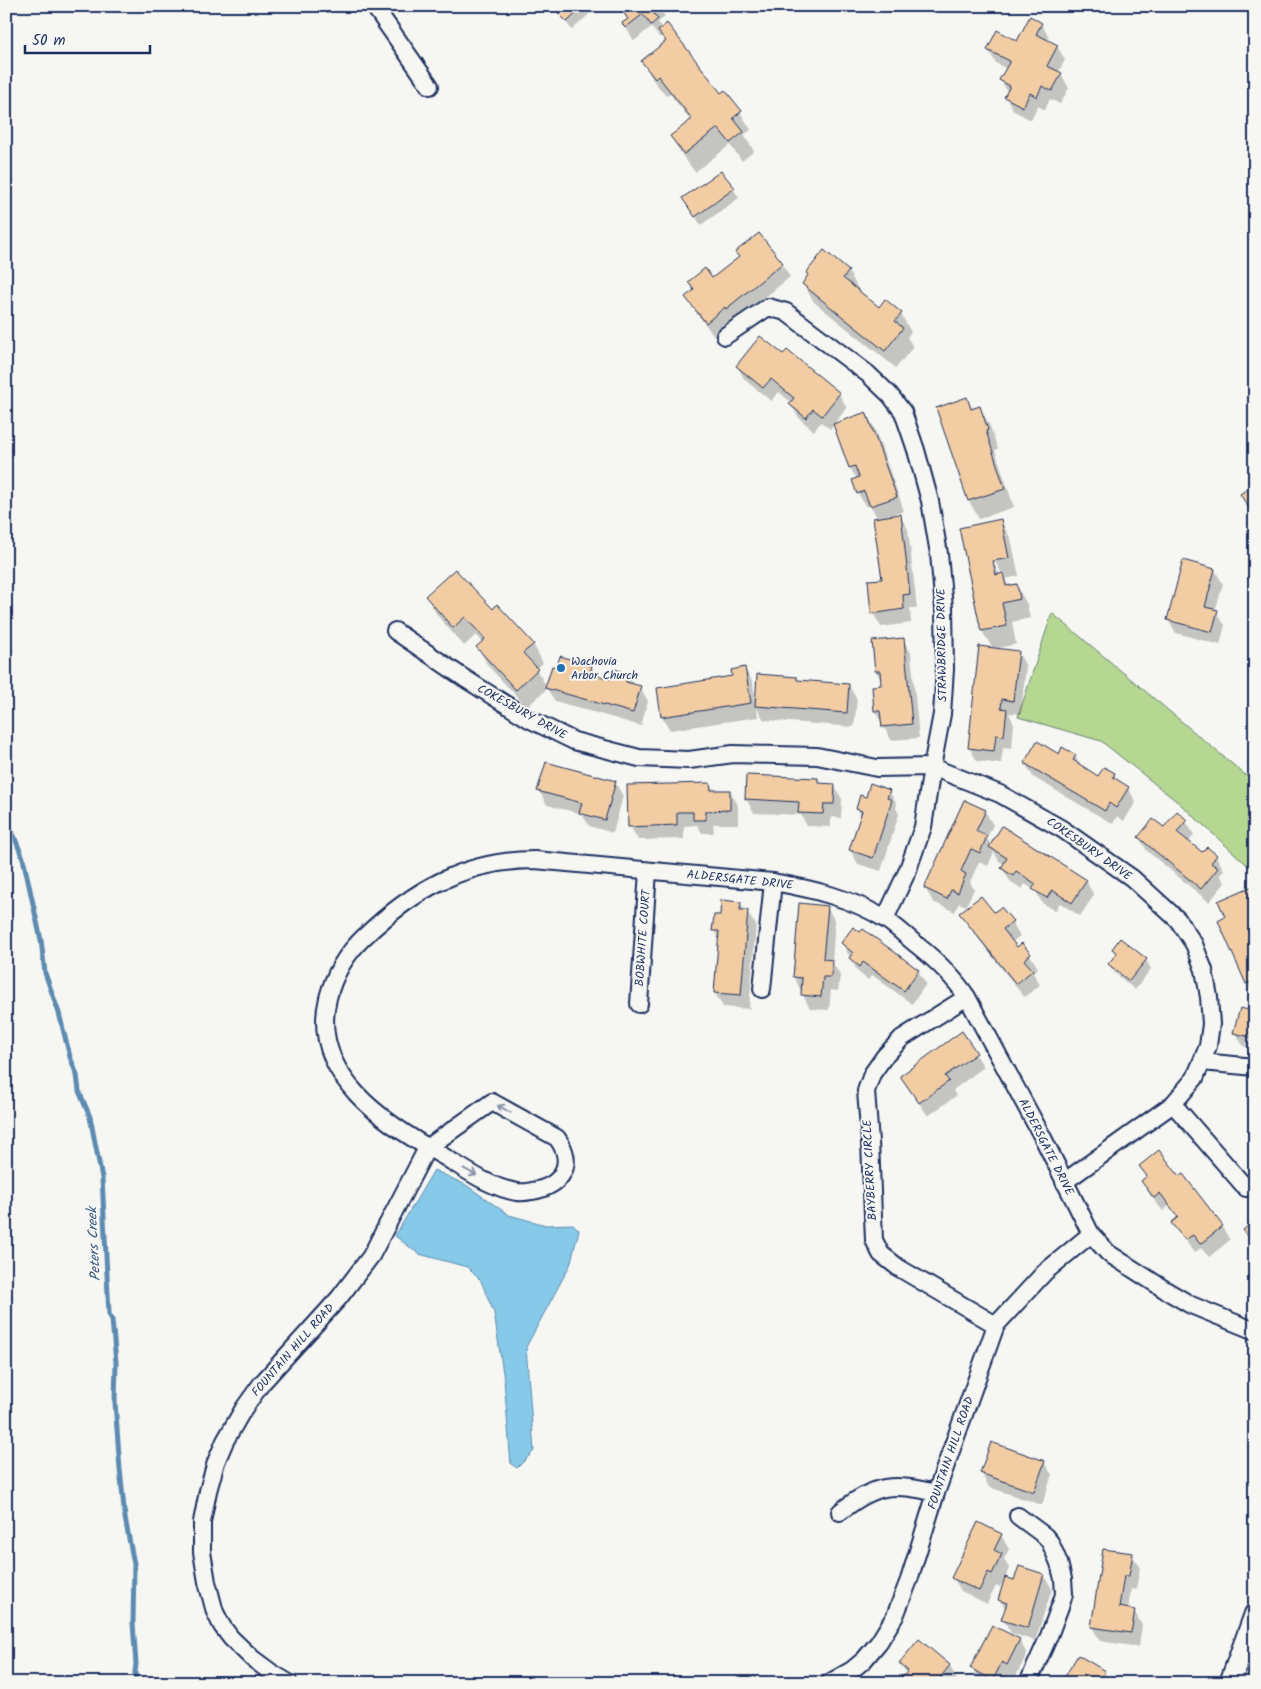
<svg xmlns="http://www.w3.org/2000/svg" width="1261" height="1689" font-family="Kalam,sans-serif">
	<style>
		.green { fill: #b5d791; stroke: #688378 }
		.water { fill: #87c9e8; stroke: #5c8bb1 }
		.shadow { fill: #0003; fill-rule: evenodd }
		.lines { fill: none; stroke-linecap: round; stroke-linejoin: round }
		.stream { stroke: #5c8bb1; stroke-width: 5 }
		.building { fill: #f2cca2; stroke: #1b2f5e }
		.minor-casing { stroke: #1b2f5e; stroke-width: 20 }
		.tertiary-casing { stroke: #1b2f5e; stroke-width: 24 }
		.minor { stroke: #f6f6f2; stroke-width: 16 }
		.tertiary { stroke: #f6f6f2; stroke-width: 20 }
		.oneway { stroke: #8892a8 }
		.poi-dot { fill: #1f6fb2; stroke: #f6f6f2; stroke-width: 2 }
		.labels { text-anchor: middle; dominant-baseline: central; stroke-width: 4; stroke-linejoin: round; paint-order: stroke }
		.street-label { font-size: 12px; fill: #1b2f5e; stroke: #f6f6f2 }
		.poi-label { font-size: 12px; fill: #1b2f5e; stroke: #f6f6f2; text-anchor: start }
		.water-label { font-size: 14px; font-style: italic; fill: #365680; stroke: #f6f6f2 }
	</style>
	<rect width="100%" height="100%" fill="#f6f6f2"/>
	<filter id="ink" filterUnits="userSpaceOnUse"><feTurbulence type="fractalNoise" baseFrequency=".02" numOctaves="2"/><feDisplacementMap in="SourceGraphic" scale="10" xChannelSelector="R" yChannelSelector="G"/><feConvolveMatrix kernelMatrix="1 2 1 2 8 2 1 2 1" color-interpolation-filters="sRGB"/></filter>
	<g filter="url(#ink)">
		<polygon class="green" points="1052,613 1255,783 1255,872 1180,804 1101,741 1018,717"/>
		<polygon class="water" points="434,1170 466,1185 509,1215 546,1225 573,1224 579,1230 570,1265 526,1347 534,1451 517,1468 511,1464 504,1380 494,1313 481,1281 467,1267 419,1254 395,1236"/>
		<g class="shadow">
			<polygon points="561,6 597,6 597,7 572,30 559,13 563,9"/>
			<polygon points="618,6 659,6 665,17 658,22 662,29 721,95 740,112 751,130 744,135 754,151 742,161 730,145 695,172 682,155 671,136 691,121 670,94 666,96 653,80 643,61 666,43 662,36 660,38 651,27 634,41 624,24 628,20"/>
			<polygon points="1041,24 1049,37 1047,41 1057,46 1065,60 1058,73 1061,74 1069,88 1060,104 1050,99 1045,110 1038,106 1031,120 1014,111 1006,97 1008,93 1001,80 1007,69 996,63 988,50 1018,42"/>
			<polygon points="728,180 739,198 701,225 689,207"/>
			<polygon points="759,234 782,264 790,277 735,322 734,320 714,336 695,311 687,298 740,257"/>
			<polygon points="848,271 859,290 858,291 879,308 901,314 911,332 907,337 913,347 896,368 814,302 803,284"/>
			<polygon points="783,356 839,394 847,408 830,429 821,422 814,431 799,418 791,405 792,403 779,392 771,401 745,380 737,366"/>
			<polygon points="966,399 973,410 980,408 990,426 998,449 995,450 1014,507 979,519 969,501 938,408"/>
			<polygon points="866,413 874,427 904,511 889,516 900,516 908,529 917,608 910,608 911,623 881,627 873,613 883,580 878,519 870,505 866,507 858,493 857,479 850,468 835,424"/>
			<path d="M1000 520 1011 539 1019 576 1005 579 1009 587 1016 585 1027 604 1030 618 1012 622 1016 644 994 649 1018 652 1026 666 1021 714 1009 713 1014 724 1012 749 1003 748 1001 764 977 761 969 747 993 649 982 631 960 529ZM991 555 1003 575H1000L989 556Z"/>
			<polygon points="1215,570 1223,584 1215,611 1225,625 1220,645 1176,633 1168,620"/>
			<polygon points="427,597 493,611 533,644 543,663 536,669 547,687 591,667 597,676 611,681 628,674 635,686 640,688 648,701 641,726 555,701 547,689 527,707 488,666 478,647 483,642 476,635 464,646 437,615"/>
			<polygon points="903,639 911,653 919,738 891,740 875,711 873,687 882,686 882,681 876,671"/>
			<polygon points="745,669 753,683 755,700 796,678 798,682 849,686 857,699 854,727 764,720 757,708 758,717 670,730 662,717 734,677"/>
			<polygon points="1063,749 1075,756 1081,767 1099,777 1114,774 1119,782 1128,788 1136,802 1124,821 1117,816 1113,824 1033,777 1025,763 1059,756"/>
			<polygon points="818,779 820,784 834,785 842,799 841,818 831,817 831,827 807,826 801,815 754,813 746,799"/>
			<polygon points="615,782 623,796 613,833 589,826 582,814 547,805 539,791"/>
			<polygon points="710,784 714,791 730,791 738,805 738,824 713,824 714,833 702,833 697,825 684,826 684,839 638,840 630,826"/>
			<polygon points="889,791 897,804 896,808 899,814 881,871 858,864 850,850 862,816 857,808 866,799"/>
			<polygon points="985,811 993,825 987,838 991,846 1086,881 1094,895 1080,916 1060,903 1055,911 1042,903 1035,890 1025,884 1022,889 1010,881 1002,868 1004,864 999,861 994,852 988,866 979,862 970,882 974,889 966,906 959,903 955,912 933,902 925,888"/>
			<polygon points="1177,813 1186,821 1194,835 1188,843 1202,854 1216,856 1224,870 1220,875 1225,883 1209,902 1147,851 1139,837 1164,829"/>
			<polygon points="1255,886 1255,996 1247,983 1227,918"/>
			<polygon points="740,903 756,925 749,1009 723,1007 715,993 720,941 714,930 721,917"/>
			<polygon points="827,907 835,921 832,961 840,975 838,991 831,990 829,1010 810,1009 794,977"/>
			<polygon points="1001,908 1012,922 1020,936 1012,942 1017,949 1030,955 1038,968 1033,973 1040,985 1024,997 969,927 961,913 994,914"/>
			<polygon points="1121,940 1146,960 1151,969 1135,990 1115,973 1109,964 1117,955 1113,949"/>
			<polygon points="842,943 918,971 926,984 912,1004 872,975 868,980 858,972"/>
			<polygon points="1255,1011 1255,1050 1243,1046 1235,1032"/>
			<polygon points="962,1033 984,1067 953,1090 956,1096 928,1116 901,1076"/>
			<polygon points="1141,1166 1179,1178 1222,1227 1230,1240 1209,1257 1201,1248 1194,1253 1173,1223 1178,1219 1169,1206 1163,1211 1150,1195 1142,1181 1147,1177"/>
			<polygon points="1044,1462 1052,1475 1042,1505 989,1487 981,1473"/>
			<polygon points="1001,1535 1009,1549 1004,1559 1009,1568 1005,1579 1015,1582 1044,1575 1052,1589 1035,1641 1011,1633 1003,1619 1006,1610 1000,1600 1006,1580 1004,1579 1000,1587 996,1586 987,1604 961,1591 953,1577"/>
			<polygon points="1132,1554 1140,1568 1136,1590 1131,1589 1128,1610 1134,1611 1142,1625 1139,1647 1100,1641 1092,1627"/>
			<polygon points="1019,1640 1027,1654 1015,1678 1010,1675 1006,1683 980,1682 972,1668"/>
			<polygon points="919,1641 950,1666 957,1680 955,1683 899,1683 907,1674 901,1664"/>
			<polygon points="1104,1672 1110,1683 1062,1683"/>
		</g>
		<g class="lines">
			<polyline class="stream" points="6,817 23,858 41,940 45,973 59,1013 70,1057 77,1075 79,1091 90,1117 102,1178 109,1314 112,1320 116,1362 115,1402 120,1469 125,1518 134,1564 133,1623 136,1664 135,1672 136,1683"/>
		</g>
		<g class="building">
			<polygon points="562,6 584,6 567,22 558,13 563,7"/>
			<polygon points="619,6 654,6 650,9 658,19 651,25 643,14 625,28 622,23 628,19"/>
			<polygon points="1030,16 1042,23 1036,34 1058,45 1047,66 1062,73 1052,91 1042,86 1037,97 1030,93 1023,107 1004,97 1010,86 999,80 1010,61 987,50 997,30 1017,41"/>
			<polygon points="667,23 721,93 725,90 742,111 733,118 744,132 730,143 718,128 684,154 670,136 692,119 658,76 655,79 641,61 666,41 658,31"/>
			<polygon points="721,171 735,188 695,217 682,198"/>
			<polygon points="759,233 783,263 726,309 725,307 706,323 685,297 694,290 688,282 705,268 712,278 739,257 735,252"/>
			<polygon points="824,250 849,271 843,278 879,307 885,299 902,313 895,321 903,328 885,351 802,284 808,275 806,273"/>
			<polygon points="760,336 783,354 787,350 840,393 822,416 813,409 806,418 789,404 794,398 771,379 763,388 736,366"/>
			<polygon points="967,397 971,409 980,406 988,430 986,431 1005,489 968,501 936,408"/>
			<polygon points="866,412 897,497 870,506 864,491 857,494 852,480 859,477 855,466 849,468 833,424"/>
			<polygon points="1255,479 1255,518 1240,494 1254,485 1252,481"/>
			<polygon points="901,514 910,594 903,595 904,609 871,614 868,580 882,579 873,518"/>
			<polygon points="1001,519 1009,558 993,561 996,575 1003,573 1006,586 1017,584 1020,599 1002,603 1007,626 981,631 959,528"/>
			<polygon points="1183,560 1215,569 1205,607 1218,610 1212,632 1167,620"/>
			<polygon points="455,569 493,609 497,604 534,644 523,653 538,669 516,690 476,647 485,639 465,617 453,628 425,596"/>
			<polygon points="904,638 912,724 882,727 880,711 874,711 872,686 881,685 880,671 875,671 872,641"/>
			<polygon points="979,646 1019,651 1013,701 1002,699 1001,708 1007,709 1004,736 996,735 994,751 968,748"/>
			<polygon points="560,656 592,666 590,673 610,679 614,669 628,673 626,682 641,686 633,713 545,688 552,666 557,667"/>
			<polygon points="745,667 751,703 661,717 657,688 732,676 731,670"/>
			<polygon points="757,674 797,677 797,680 849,684 847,713 755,706"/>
			<polygon points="1037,741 1059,754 1062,747 1076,755 1073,760 1098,776 1104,767 1115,773 1113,777 1129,787 1116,808 1109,803 1105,811 1024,763"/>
			<polygon points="546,762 616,781 605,820 579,813 582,803 537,791"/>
			<polygon points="746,775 818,778 818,783 835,784 834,804 824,804 823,814 798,813 799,802 745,799"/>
			<polygon points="710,783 711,790 730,790 730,810 706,811 706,820 693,820 693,812 677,812 677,825 628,827 627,785"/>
			<polygon points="870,783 890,790 887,798 892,800 873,858 849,850 862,811 856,809 860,795 866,797"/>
			<polygon points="964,800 986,810 976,831 987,836 980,853 971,849 961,871 966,874 958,893 951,890 947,899 924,888"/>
			<polygon points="1177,811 1187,820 1177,832 1202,852 1207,847 1217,855 1211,863 1218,868 1201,889 1138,837 1153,819 1164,827"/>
			<polygon points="1002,826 1087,880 1072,903 1052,890 1047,898 1032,889 1036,884 1016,871 1013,876 1001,868 1007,858 989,847"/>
			<polygon points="1255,885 1255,980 1246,984 1218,921 1225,917 1218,901"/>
			<polygon points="981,896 994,912 1001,907 1013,921 1003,929 1017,947 1022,943 1031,954 1024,960 1033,970 1016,984 959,913"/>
			<polygon points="721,900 741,902 740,910 748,910 741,995 714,993 719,931 712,931 714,915 720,915"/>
			<polygon points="799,903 828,906 823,959 832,960 831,977 823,977 821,997 801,995 802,978 793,977"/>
			<polygon points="853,927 860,932 863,929 919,970 904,991 863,962 860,967 849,958 853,953 841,943"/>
			<polygon points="1120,938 1147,959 1129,981 1108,964 1117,953 1112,949"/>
			<polygon points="1255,1006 1255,1038 1233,1033 1240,1008 1253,1011"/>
			<polygon points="962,1031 977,1053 945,1076 949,1081 919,1103 900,1076"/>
			<polygon points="1159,1150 1179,1176 1183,1174 1223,1226 1200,1244 1193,1235 1185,1240 1171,1223 1178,1217 1160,1193 1154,1198 1141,1181 1147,1176 1139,1166"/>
			<polygon points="1255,1220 1255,1244 1243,1230"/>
			<polygon points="991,1442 1045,1461 1034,1492 980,1473"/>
			<polygon points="978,1522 1002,1534 994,1550 1002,1554 992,1574 988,1572 979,1591 951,1578"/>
			<polygon points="1103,1549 1133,1553 1129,1576 1124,1576 1119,1607 1135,1610 1131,1633 1091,1627"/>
			<polygon points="1019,1566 1044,1574 1028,1628 1001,1620 1007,1603 998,1600 1005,1577 1014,1580"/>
			<polygon points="992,1625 1020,1639 1007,1665 1002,1662 993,1680 970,1668"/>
			<polygon points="919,1639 950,1665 936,1683 897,1683 908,1671 899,1663"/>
			<polygon points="1078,1655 1105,1671 1098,1683 1061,1683"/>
		</g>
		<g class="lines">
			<g class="minor-casing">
				<g id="minor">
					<polyline points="374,6 430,86"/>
					<polyline points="725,336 768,307 786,312 868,374 890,395 903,412 916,450 930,501 939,554 944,608 945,669 942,714 932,767 923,827 907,872 885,919"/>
					<polyline points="395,631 464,678 529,719 574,741 639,758 689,760 733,754 817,756 877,768 932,767 1000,794 1062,829 1132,878 1178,920 1194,944 1204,970 1209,997 1211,1024 1208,1046 1195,1078 1173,1104 1064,1182"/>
					<polyline points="762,989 773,882"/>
					<polyline points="967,997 902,1038 884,1057 872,1074 866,1091 870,1142 874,1240 881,1254 899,1268 996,1325"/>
					<polyline points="639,1004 648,871"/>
					<polyline points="1202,1062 1255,1067"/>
					<polyline points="1173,1104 1246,1188 1255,1181"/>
					<path d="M840 1512C877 1483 892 1483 936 1493"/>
					<polyline points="1018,1516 1045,1536 1050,1542 1059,1563 1063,1579 1064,1594 1062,1601 1049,1636 1028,1683"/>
					<path d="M289 1683 272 1673 253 1659 231 1638 222 1626 215 1612 207 1582 202 1552V1522L208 1491 216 1462 225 1441 244 1408 262 1383 339 1298 371 1256 427 1148 492 1102 557 1138C576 1163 562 1187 532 1191 527 1192 522 1193 517 1192 491 1188 466 1170 443 1156 385 1124 309 1075 328 998 334 974 346 954 364 937 413 890 465 860 535 860L773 882C812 889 851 898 885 919 896 926 907 937 917 945 937 961 954 977 967 997L1042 1136 1091 1234 1108 1253 1167 1291 1191 1305 1255 1331"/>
					<polyline points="829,1683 852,1670 864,1660 879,1642 895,1616 909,1580 936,1493 996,1325 1045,1272 1091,1234"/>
				</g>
			</g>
			<g class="tertiary-casing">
				<polyline id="tertiary" points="1230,1683 1255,1614"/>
			</g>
			<use href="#minor" class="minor"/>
			<use href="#tertiary" class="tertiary"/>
		</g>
		<defs><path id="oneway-shaft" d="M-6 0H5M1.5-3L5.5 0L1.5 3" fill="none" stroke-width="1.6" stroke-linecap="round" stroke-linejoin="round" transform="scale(1.25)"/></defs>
		<g class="oneway">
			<use href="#oneway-shaft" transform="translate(504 1109) rotate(-151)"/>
			<use href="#oneway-shaft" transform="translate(470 1172) rotate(28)"/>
		</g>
	</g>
	<circle class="poi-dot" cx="561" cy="668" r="5"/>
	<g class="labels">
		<g class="street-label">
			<text transform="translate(942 645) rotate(-91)">STRAWBRIDGE DRIVE</text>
			<text transform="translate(522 712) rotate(29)">COKESBURY DRIVE</text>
			<text transform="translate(1089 849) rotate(35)">COKESBURY DRIVE</text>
			<text transform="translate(740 880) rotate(6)">ALDERSGATE DRIVE</text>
			<text transform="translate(643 938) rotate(-86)">BOBWHITE COURT</text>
			<text transform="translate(1046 1147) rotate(63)">ALDERSGATE DRIVE</text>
			<text transform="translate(870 1170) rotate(-93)">BAYBERRY CIRCLE</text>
			<text transform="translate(293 1350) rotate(-49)">FOUNTAIN HILL ROAD</text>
			<text transform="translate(951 1453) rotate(-71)">FOUNTAIN HILL ROAD</text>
		</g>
		<g class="poi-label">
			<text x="571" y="661">Wachovia<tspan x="571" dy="14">Arbor Church</tspan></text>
		</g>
		<g class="water-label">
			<text transform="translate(94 1244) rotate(-93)">Peters Creek</text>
		</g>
	</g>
	<rect width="1261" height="1689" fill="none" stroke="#f6f6f2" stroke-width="25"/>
	<rect x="12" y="12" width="1236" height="1664" fill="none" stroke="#1b2f5e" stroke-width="2" filter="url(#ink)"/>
	<path d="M25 45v8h125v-8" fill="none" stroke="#1b2f5e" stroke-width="2.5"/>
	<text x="32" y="45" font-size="15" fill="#1b2f5e" stroke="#f6f6f2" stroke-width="4" paint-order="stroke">50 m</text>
</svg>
